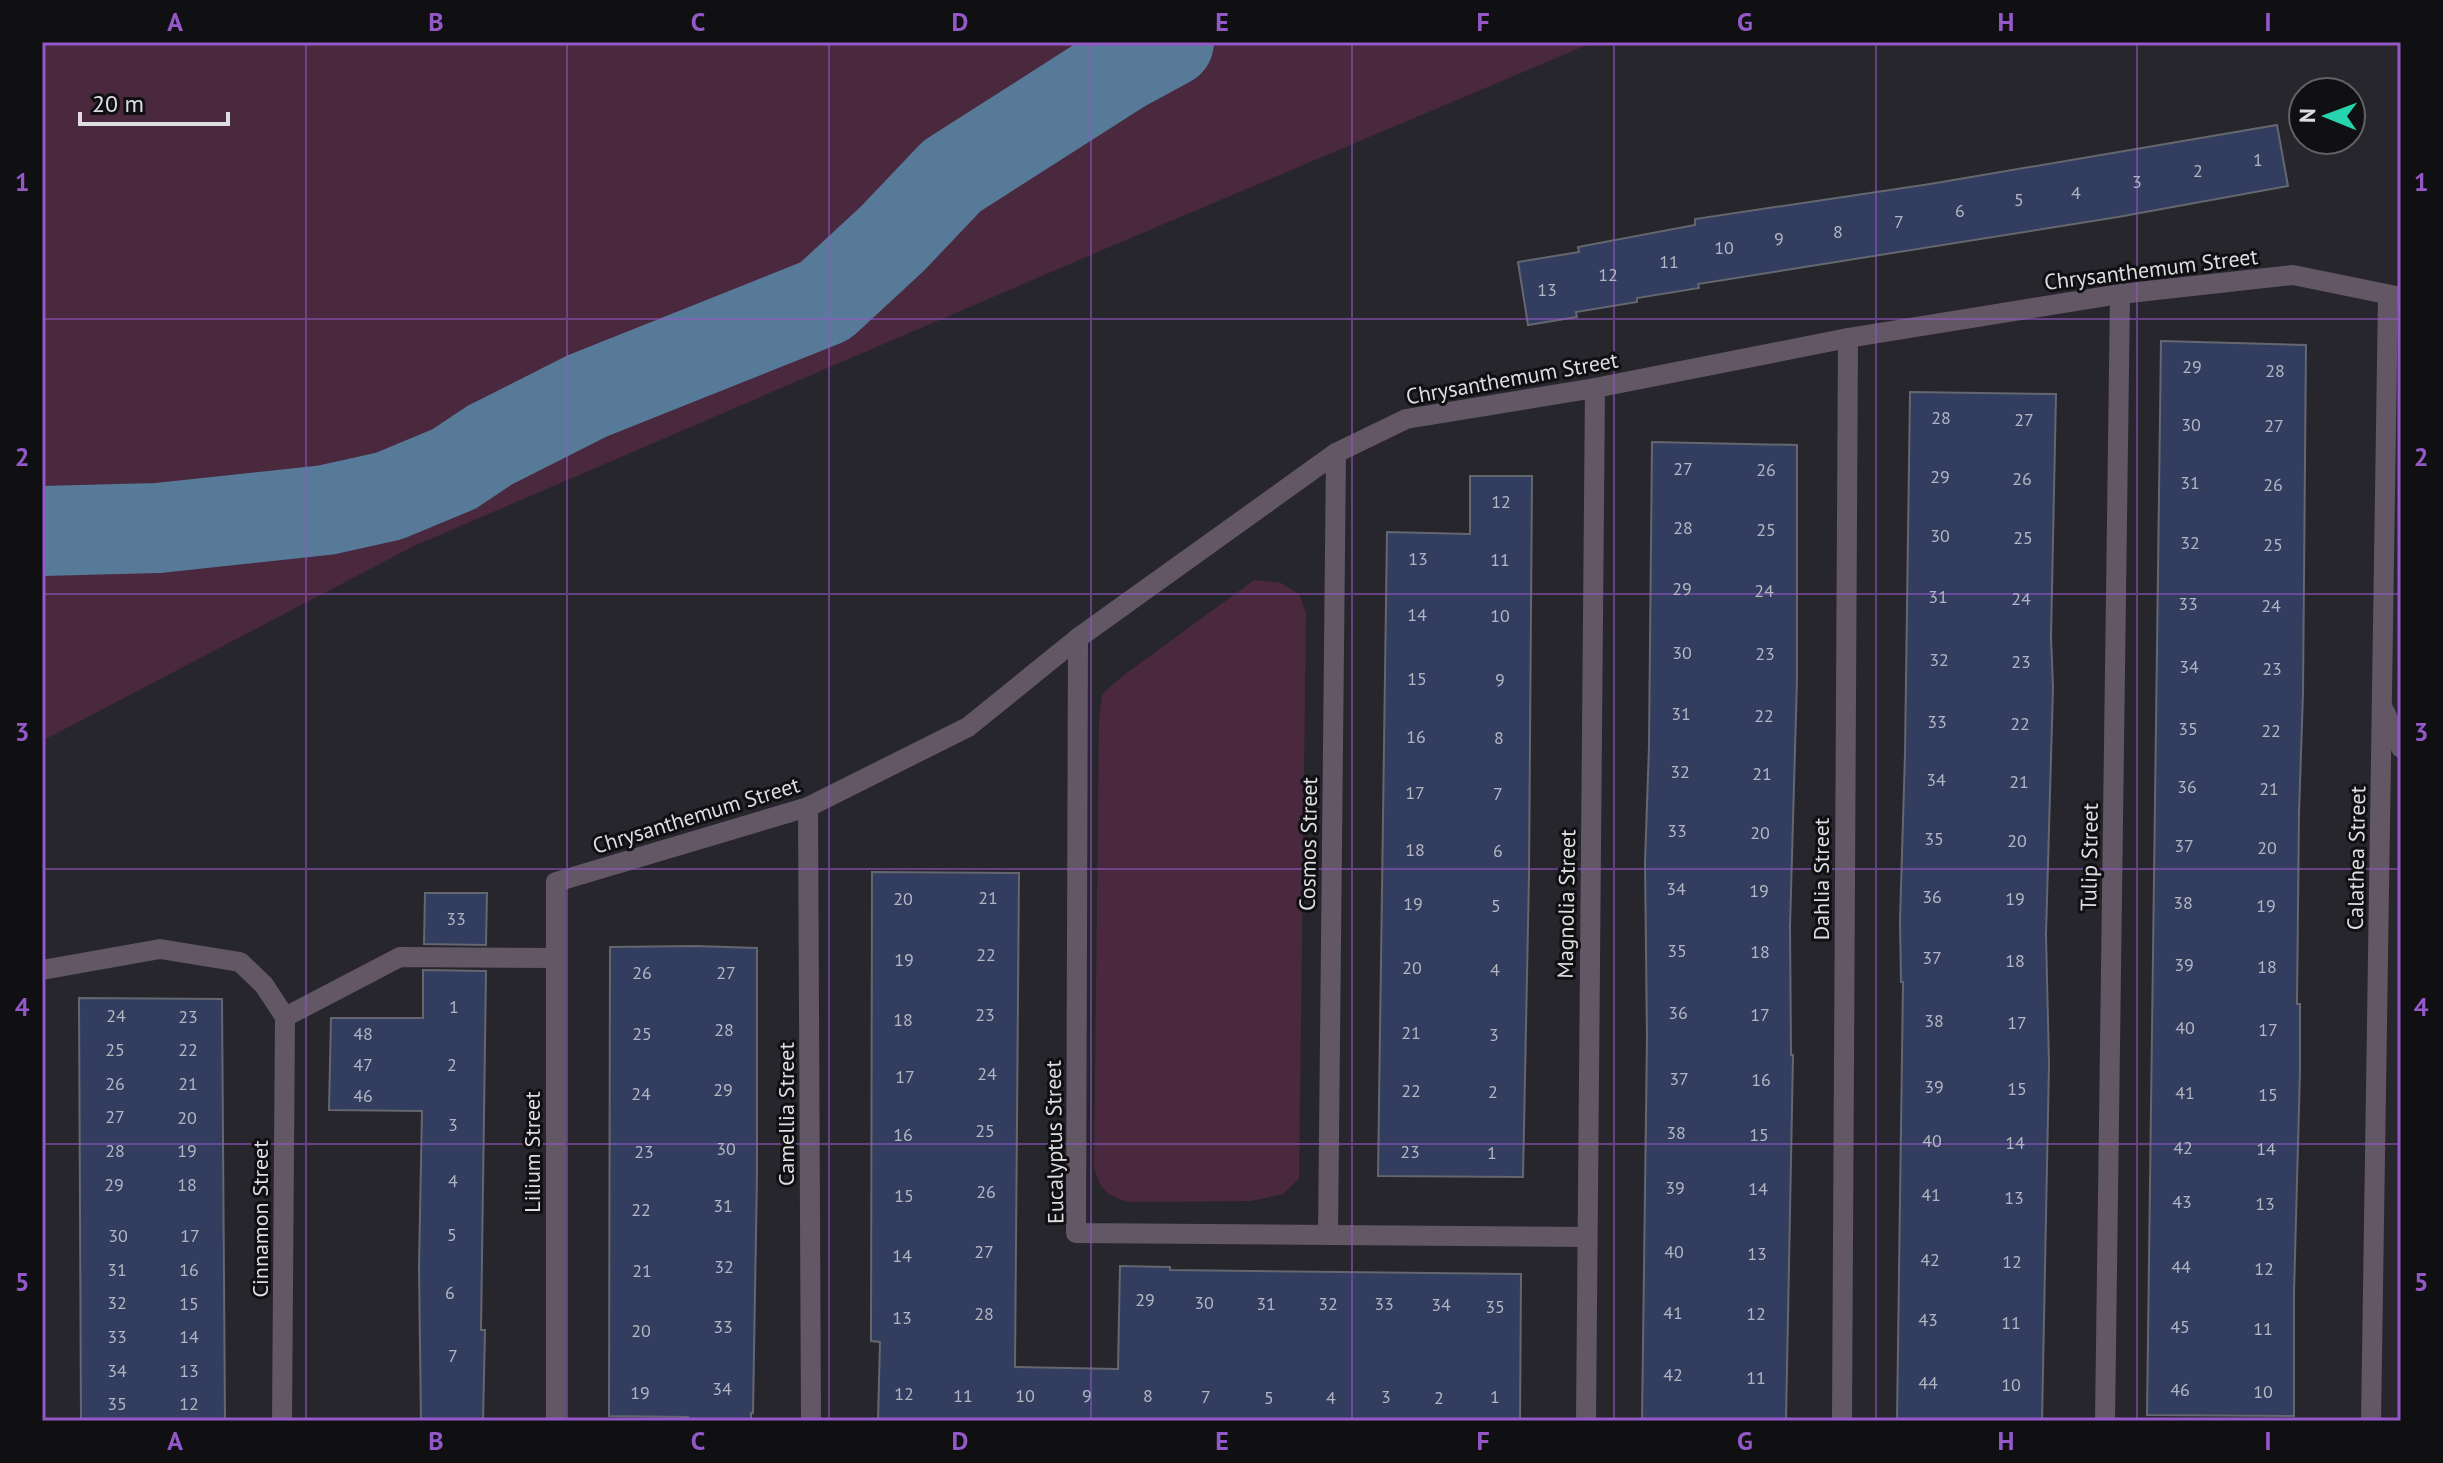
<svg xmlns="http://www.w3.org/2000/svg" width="2443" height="1463" font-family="'PT Sans',sans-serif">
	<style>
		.green { fill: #4a283d }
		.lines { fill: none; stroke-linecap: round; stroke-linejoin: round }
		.river { stroke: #577a99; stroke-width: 90 }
		.building { fill: #323d60; stroke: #64676e; stroke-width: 2 }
		.street { stroke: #635766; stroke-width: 20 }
		.grid { fill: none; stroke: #9458c8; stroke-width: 2; stroke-opacity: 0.55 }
		.labels { text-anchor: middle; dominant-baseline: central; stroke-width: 6; stroke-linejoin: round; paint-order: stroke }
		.number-label { font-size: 18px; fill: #b3b5c1 }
		.street-label { font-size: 22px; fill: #dedde1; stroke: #101013 }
		.neatline { fill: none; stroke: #9458c8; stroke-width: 3 }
		.grid-label { font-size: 26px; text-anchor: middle; font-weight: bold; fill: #9458c8 }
	</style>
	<rect width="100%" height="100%" fill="#28262d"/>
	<g class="green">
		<polygon points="42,42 1594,42 1100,251 414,546 42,741"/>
		<path d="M1254 580 1281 583 1299 594 1306 613 1299 1179 1283 1194 1251 1201 1130 1202C1107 1197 1099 1189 1094 1166L1099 720 1102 694 1124 675Z"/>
	</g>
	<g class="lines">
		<polyline class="river" points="42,531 158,528 326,510 389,496 454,469 490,445 587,396 825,301 892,239 952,176 1121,68 1169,42"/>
	</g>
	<g class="building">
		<polygon points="2277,125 2288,186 2118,217 1698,284 1699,288 1637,298 1637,302 1576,312 1577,317 1528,325 1518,262 1579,252 1578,247 1695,225 1695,219 1930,184"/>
		<polygon points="2161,341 2306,345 2303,693 2299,813 2297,1004 2300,1004 2300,1070 2294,1293 2294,1416 2147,1415"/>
		<polygon points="1910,392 2056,394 2051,637 2053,687 2046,935 2049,1063 2042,1421 1897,1421 1903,982 1901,982 1900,920 1905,754"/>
		<polygon points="1652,442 1797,445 1797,679 1790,927 1791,1055 1793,1055 1786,1421 1642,1421 1647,1037 1645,862 1649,746"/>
		<polygon points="1470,476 1532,476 1529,875 1523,1177 1378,1176 1387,532 1470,534"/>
		<polygon points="872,872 1019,873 1015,1367 1118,1369 1120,1266 1170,1267 1170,1270 1521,1274 1520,1421 878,1421 880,1342 871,1341"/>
		<polygon points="425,893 487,893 486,945 424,944"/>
		<polygon points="695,946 757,948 757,1173 753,1413 751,1413 751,1421 688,1421 688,1417 609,1416 610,947"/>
		<polygon points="423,970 486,971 481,1330 485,1330 483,1421 421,1421 419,1267 422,1111 329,1110 331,1018 423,1018"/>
		<polygon points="79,998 222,999 225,1420 81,1420"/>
	</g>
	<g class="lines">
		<g class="street">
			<polyline points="1078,638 1076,1233 1587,1237"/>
			<polyline points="2385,712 2401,748"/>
			<polyline points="808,807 811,1421"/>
			<polyline points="42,970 160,949 240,962 264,985 285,1017"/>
			<polyline points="285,1017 400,957 556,958"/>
			<polyline points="1328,1235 1336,453"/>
			<polyline points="282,1421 285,1017"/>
			<polyline points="556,1421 556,882 808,807 968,727 1078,638 1336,453 1406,419 1595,388 1848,338 2120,294 2293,275 2401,297"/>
			<polyline points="1586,1421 1595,388"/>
			<polyline points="1842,1421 1848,338"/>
			<polyline points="2105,1421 2120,294"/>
			<polyline points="2371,1421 2388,295"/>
		</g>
	</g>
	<path class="grid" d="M306 42V1421M567 42V1421M829 42V1421M1091 42V1421M1352 42V1421M1614 42V1421M1876 42V1421M2137 42V1421M42 319H2401M42 594H2401M42 869H2401M42 1144H2401"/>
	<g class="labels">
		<g class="number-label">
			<text x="2258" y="159">1</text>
			<text x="2198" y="170">2</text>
			<text x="2137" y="181">3</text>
			<text x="2076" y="192">4</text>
			<text x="2019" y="199">5</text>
			<text x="1960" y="210">6</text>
			<text x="1899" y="221">7</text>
			<text x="1838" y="231">8</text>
			<text x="1779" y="238">9</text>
			<text x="1724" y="247">10</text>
			<text x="1669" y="261">11</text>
			<text x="1608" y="274">12</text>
			<text x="1547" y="289">13</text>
			<text x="2192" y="366">29</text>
			<text x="2275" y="370">28</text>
			<text x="1941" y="417">28</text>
			<text x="2024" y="419">27</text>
			<text x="2191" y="424">30</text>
			<text x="2274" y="425">27</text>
			<text x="1683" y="468">27</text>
			<text x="1766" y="469">26</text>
			<text x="1940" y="476">29</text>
			<text x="2022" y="478">26</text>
			<text x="2190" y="482">31</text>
			<text x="2273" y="484">26</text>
			<text x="1501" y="501">12</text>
			<text x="1683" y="527">28</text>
			<text x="1766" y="529">25</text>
			<text x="1940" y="535">30</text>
			<text x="2023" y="537">25</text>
			<text x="2190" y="542">32</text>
			<text x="2273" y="544">25</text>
			<text x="1418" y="558">13</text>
			<text x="1500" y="559">11</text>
			<text x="1682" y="588">29</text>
			<text x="1764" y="590">24</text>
			<text x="1938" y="596">31</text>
			<text x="2021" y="598">24</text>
			<text x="2188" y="603">33</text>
			<text x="2271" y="605">24</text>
			<text x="1417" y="614">14</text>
			<text x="1500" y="615">10</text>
			<text x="1682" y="652">30</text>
			<text x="1765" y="653">23</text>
			<text x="1939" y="659">32</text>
			<text x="2021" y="661">23</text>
			<text x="2189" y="666">34</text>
			<text x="2272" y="668">23</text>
			<text x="1417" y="678">15</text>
			<text x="1500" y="679">9</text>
			<text x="1681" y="713">31</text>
			<text x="1764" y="715">22</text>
			<text x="1937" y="721">33</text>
			<text x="2020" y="723">22</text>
			<text x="2188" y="728">35</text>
			<text x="2271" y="730">22</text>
			<text x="1416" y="736">16</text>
			<text x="1499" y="737">8</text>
			<text x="1680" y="771">32</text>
			<text x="1762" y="773">21</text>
			<text x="1936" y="779">34</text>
			<text x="2019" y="781">21</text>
			<text x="2187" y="786">36</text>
			<text x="2269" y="788">21</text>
			<text x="1415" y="792">17</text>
			<text x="1498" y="793">7</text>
			<text x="1677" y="830">33</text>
			<text x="1760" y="832">20</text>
			<text x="1934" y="838">35</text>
			<text x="2017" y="840">20</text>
			<text x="2184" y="845">37</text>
			<text x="2267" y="847">20</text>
			<text x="1415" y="849">18</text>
			<text x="1498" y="850">6</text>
			<text x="1676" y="888">34</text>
			<text x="1759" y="890">19</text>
			<text x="1932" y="896">36</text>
			<text x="988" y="897">21</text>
			<text x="903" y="898">20</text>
			<text x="2015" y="898">19</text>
			<text x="2183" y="902">38</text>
			<text x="1413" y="903">19</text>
			<text x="1496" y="905">5</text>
			<text x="2266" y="905">19</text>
			<text x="456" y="918">33</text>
			<text x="1677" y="950">35</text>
			<text x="1760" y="951">18</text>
			<text x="986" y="954">22</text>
			<text x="1932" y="957">37</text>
			<text x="904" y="959">19</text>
			<text x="2015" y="960">18</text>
			<text x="2184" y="964">39</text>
			<text x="2267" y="966">18</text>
			<text x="1412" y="967">20</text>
			<text x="1495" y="969">4</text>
			<text x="642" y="972">26</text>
			<text x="726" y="972">27</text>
			<text x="454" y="1006">1</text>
			<text x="1678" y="1012">36</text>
			<text x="985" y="1014">23</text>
			<text x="1760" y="1014">17</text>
			<text x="116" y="1015">24</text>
			<text x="188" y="1016">23</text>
			<text x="903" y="1019">18</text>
			<text x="1934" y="1020">38</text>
			<text x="2017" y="1022">17</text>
			<text x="2185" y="1027">40</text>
			<text x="724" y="1029">28</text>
			<text x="2268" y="1029">17</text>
			<text x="1411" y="1032">21</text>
			<text x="363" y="1033">48</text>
			<text x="642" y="1033">25</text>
			<text x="1494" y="1034">3</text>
			<text x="115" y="1049">25</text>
			<text x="188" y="1049">22</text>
			<text x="363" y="1064">47</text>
			<text x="452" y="1064">2</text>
			<text x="987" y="1073">24</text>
			<text x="905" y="1076">17</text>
			<text x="1679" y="1078">37</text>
			<text x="1761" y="1079">16</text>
			<text x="115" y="1083">26</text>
			<text x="188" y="1083">21</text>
			<text x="1934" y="1086">39</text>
			<text x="2017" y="1088">15</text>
			<text x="723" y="1089">29</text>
			<text x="1411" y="1090">22</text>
			<text x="1493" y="1091">2</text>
			<text x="2185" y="1092">41</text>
			<text x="641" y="1093">24</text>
			<text x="2268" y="1094">15</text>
			<text x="363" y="1095">46</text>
			<text x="115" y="1116">27</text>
			<text x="187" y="1117">20</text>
			<text x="453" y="1124">3</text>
			<text x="985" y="1130">25</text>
			<text x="1676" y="1132">38</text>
			<text x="903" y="1134">16</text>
			<text x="1759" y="1134">15</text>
			<text x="1932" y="1140">40</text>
			<text x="2015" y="1142">14</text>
			<text x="2183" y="1147">42</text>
			<text x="726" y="1148">30</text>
			<text x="2266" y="1148">14</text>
			<text x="115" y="1150">28</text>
			<text x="187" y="1150">19</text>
			<text x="644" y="1151">23</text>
			<text x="1410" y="1151">23</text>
			<text x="1492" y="1152">1</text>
			<text x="453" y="1180">4</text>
			<text x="114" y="1184">29</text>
			<text x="187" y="1184">18</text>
			<text x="1675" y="1187">39</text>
			<text x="1758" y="1188">14</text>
			<text x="986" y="1191">26</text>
			<text x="1931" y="1194">41</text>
			<text x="904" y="1195">15</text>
			<text x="2014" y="1197">13</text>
			<text x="2182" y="1201">43</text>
			<text x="2265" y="1203">13</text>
			<text x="723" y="1205">31</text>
			<text x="641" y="1209">22</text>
			<text x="452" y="1234">5</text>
			<text x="118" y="1235">30</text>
			<text x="190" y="1235">17</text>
			<text x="984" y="1251">27</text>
			<text x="1674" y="1251">40</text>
			<text x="1757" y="1253">13</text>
			<text x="902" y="1255">14</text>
			<text x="1930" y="1259">42</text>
			<text x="2012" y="1261">12</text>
			<text x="724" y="1266">32</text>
			<text x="2181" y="1266">44</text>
			<text x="2264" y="1268">12</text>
			<text x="117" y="1269">31</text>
			<text x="189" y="1269">16</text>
			<text x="642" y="1270">21</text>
			<text x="450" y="1292">6</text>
			<text x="1145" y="1299">29</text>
			<text x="117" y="1302">32</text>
			<text x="1204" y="1302">30</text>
			<text x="189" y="1303">15</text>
			<text x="1266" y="1303">31</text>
			<text x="1328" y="1303">32</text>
			<text x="1384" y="1303">33</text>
			<text x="1441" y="1304">34</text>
			<text x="1495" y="1306">35</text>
			<text x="1673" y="1312">41</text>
			<text x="984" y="1313">28</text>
			<text x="1756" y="1313">12</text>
			<text x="902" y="1317">13</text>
			<text x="1928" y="1319">43</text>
			<text x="2011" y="1322">11</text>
			<text x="723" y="1326">33</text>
			<text x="2180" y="1326">45</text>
			<text x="2263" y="1328">11</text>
			<text x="641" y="1330">20</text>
			<text x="117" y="1336">33</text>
			<text x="189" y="1336">14</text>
			<text x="453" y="1355">7</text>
			<text x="117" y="1370">34</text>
			<text x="189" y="1370">13</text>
			<text x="1673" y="1374">42</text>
			<text x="1756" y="1377">11</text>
			<text x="1928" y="1382">44</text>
			<text x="2011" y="1384">10</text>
			<text x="722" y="1388">34</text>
			<text x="2180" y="1389">46</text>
			<text x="2263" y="1391">10</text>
			<text x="640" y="1392">19</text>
			<text x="904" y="1393">12</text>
			<text x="963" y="1395">11</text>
			<text x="1025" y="1395">10</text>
			<text x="1087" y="1395">9</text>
			<text x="1148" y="1395">8</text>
			<text x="1206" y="1396">7</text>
			<text x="1386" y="1396">3</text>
			<text x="1495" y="1396">1</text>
			<text x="1269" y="1397">5</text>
			<text x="1331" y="1397">4</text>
			<text x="1439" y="1397">2</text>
			<text x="117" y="1403">35</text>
			<text x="189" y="1403">12</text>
		</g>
		<g class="street-label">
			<text transform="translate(2151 269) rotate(-7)">Chrysanthemum Street</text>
			<text transform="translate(1512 378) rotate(-10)">Chrysanthemum Street</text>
			<text transform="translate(696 815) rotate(-17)">Chrysanthemum Street</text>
			<text transform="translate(1308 844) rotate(-89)">Cosmos Street</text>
			<text transform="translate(2089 857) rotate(-89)">Tulip Street</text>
			<text transform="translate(2356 858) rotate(-89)">Calathea Street</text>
			<text transform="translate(1821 879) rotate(-90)">Dahlia Street</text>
			<text transform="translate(1566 904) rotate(-89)">Magnolia Street</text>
			<text transform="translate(786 1114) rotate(-90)">Camellia Street</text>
			<text transform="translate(1054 1142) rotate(-91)">Eucalyptus Street</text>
			<text transform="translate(532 1152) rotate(-90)">Lilium Street</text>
			<text transform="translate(260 1219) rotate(-90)">Cinnamon Street</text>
		</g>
	</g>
	<rect width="2443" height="1463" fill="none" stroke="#101013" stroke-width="88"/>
	<g transform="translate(2327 116) rotate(271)"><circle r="38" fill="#101013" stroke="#626265" stroke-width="2"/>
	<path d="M0-6L14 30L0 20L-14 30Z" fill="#26d5ae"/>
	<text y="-12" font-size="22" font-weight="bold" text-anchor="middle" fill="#dedde1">N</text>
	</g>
	<path d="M80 112v12h148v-12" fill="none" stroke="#dedde1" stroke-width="4"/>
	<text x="92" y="112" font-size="24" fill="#dedde1" stroke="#101013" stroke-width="6" paint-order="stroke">20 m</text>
	<rect x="44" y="44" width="2355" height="1375" class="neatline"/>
	<g class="grid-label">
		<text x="175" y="31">A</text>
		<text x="436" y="31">B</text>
		<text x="698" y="31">C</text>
		<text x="960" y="31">D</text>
		<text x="1222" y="31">E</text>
		<text x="1483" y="31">F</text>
		<text x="1745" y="31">G</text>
		<text x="2006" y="31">H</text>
		<text x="2268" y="31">I</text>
		<text x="22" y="191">1</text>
		<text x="2421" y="191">1</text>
		<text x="22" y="466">2</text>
		<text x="2421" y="466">2</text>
		<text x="22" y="741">3</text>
		<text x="2421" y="741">3</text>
		<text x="22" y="1016">4</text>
		<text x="2421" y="1016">4</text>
		<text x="22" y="1291">5</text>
		<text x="2421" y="1291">5</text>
		<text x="175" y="1450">A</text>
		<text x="436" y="1450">B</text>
		<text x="698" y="1450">C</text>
		<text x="960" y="1450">D</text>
		<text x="1222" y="1450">E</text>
		<text x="1483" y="1450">F</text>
		<text x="1745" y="1450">G</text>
		<text x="2006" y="1450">H</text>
		<text x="2268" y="1450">I</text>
	</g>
</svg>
